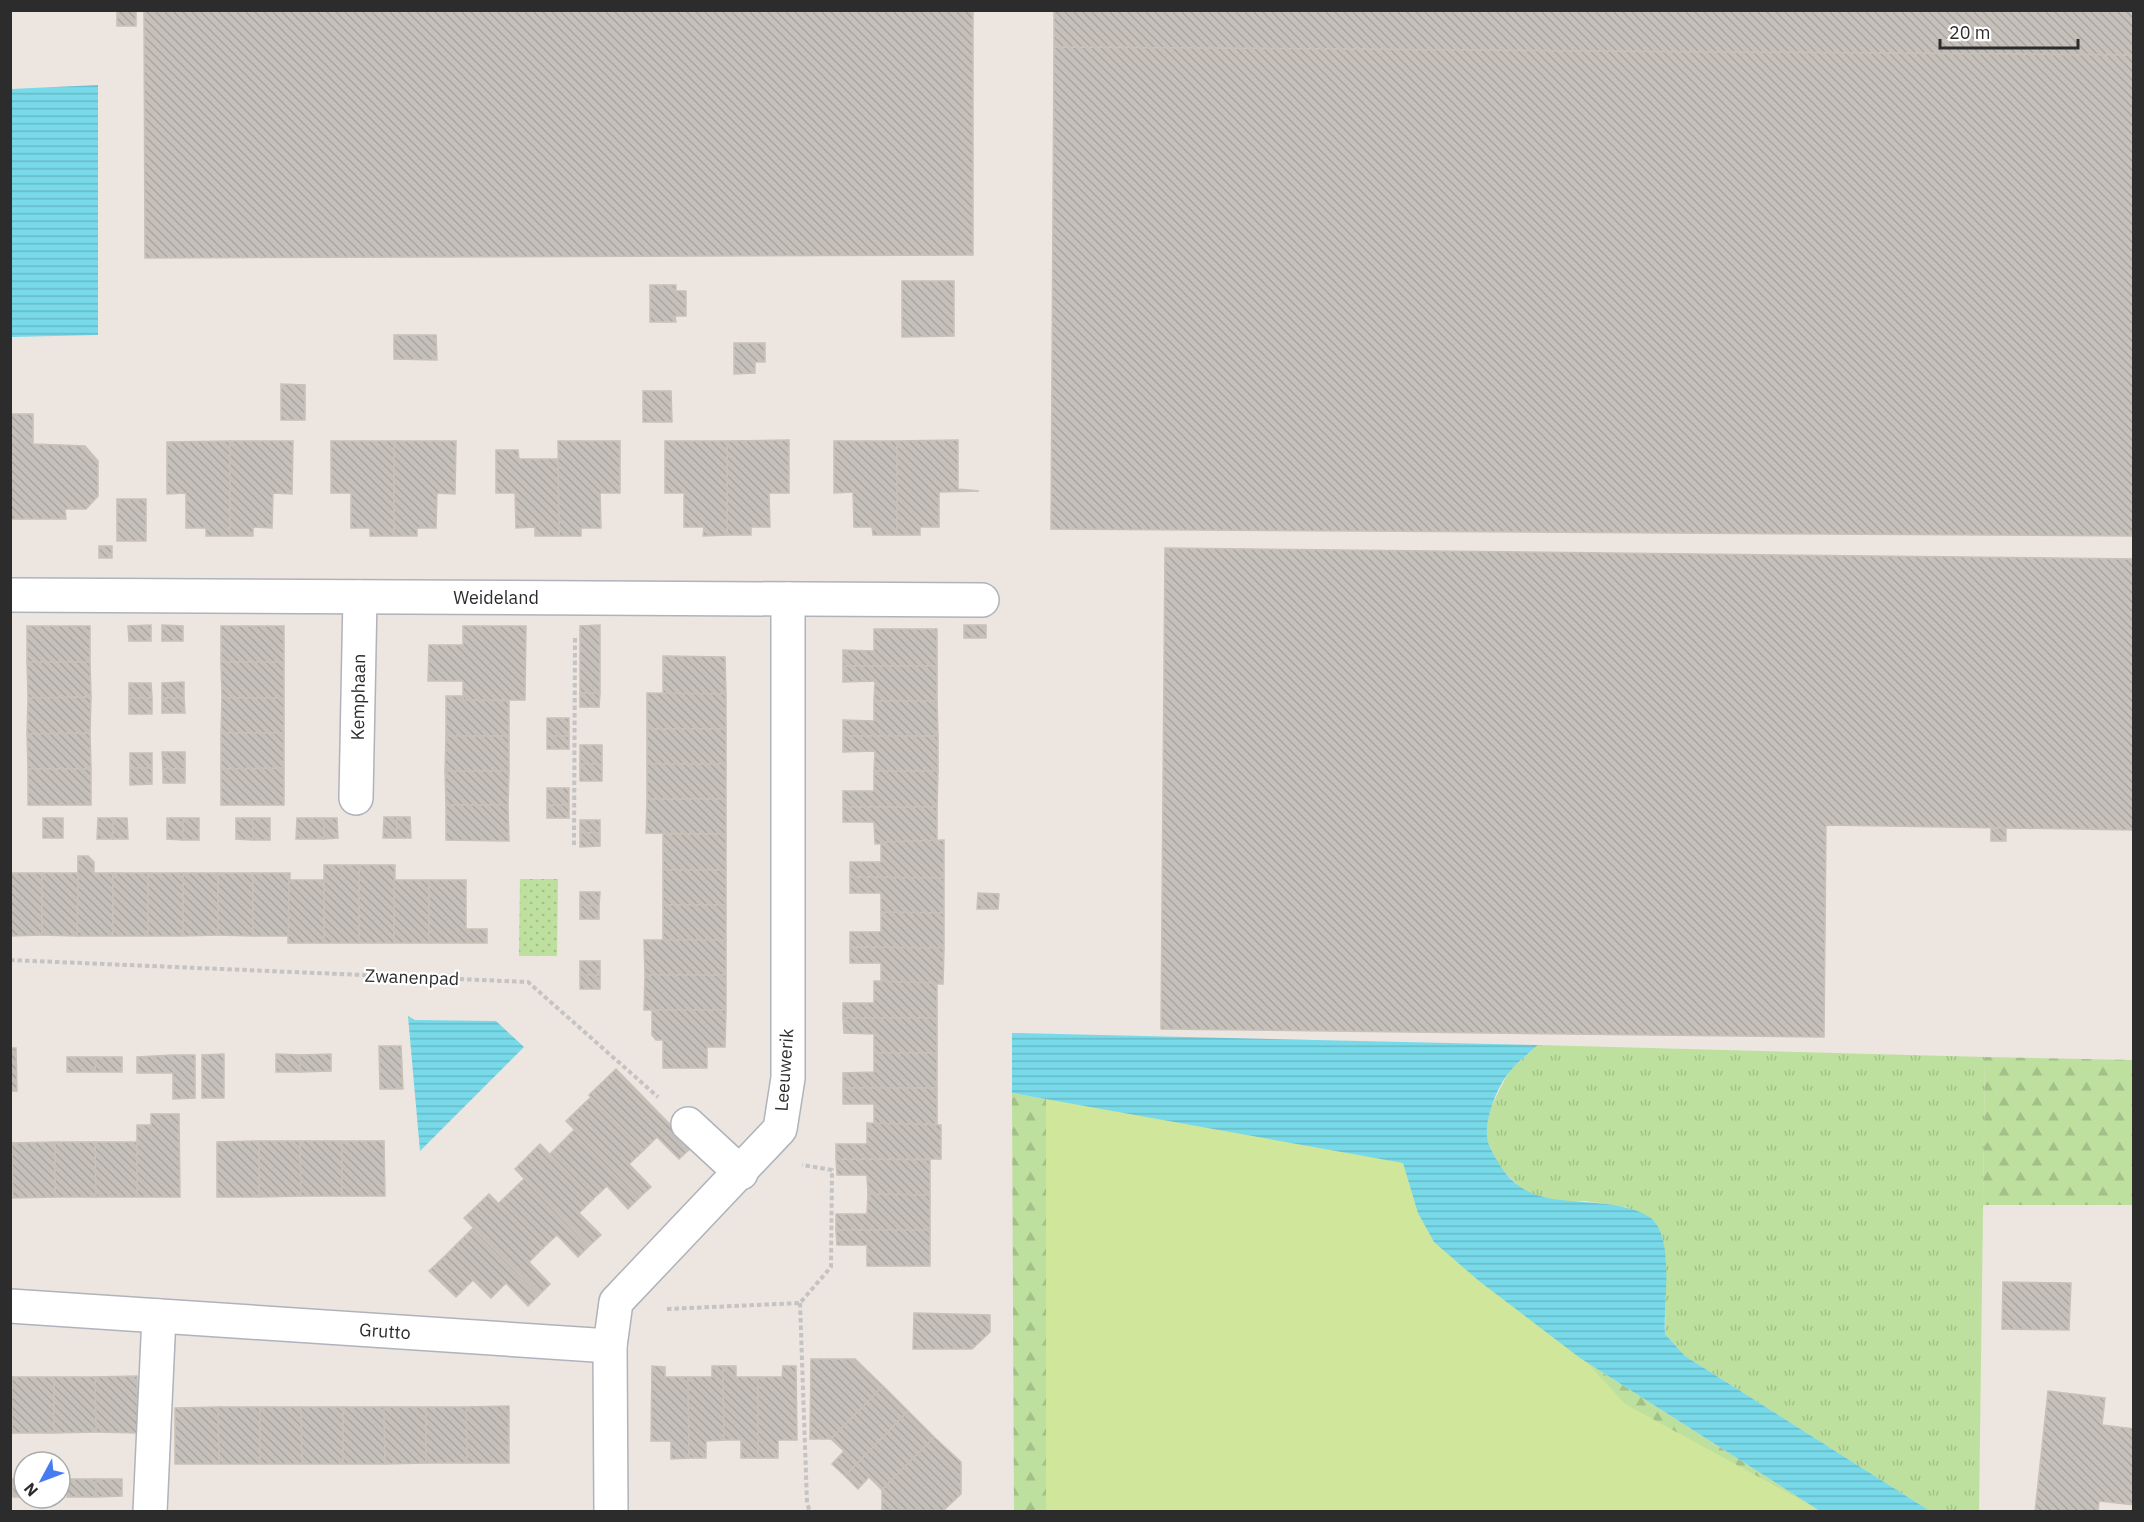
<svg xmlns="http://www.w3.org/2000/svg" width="2144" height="1522" font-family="'IBM Plex Sans',sans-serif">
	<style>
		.grass { fill: url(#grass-tufts) }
		.forest { fill: url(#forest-firs) }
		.park { fill: url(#park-dots) }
		.pitch { fill: #d0e79b }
		.water { fill: url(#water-rules) }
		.building { fill: url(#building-back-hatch); stroke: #c8c1b8; stroke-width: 1.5 }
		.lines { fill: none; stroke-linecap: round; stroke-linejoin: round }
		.minor-casing { stroke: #afb3bc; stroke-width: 36 }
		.path { stroke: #c4c4c4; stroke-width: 4; stroke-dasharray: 4.5 3; stroke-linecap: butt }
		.minor { stroke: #fff; stroke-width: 33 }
		.labels { text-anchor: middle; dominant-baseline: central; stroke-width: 4.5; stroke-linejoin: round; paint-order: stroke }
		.street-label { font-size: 18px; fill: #2c2c2c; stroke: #fff }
	</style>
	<defs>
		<pattern id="grass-tufts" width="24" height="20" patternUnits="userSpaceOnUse" patternTransform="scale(1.5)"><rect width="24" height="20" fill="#bde09e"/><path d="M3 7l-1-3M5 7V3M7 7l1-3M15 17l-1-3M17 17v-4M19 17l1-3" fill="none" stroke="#a3c088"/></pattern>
		<pattern id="forest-firs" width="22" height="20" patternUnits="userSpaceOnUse" patternTransform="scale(1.5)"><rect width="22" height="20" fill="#bde09e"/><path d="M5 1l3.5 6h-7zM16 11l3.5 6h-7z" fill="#a3c088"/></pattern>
		<pattern id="park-dots" width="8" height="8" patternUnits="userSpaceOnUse" patternTransform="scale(1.5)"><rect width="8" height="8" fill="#bde09e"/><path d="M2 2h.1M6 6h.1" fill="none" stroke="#a3c088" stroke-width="1.8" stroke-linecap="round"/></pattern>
		<pattern id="water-rules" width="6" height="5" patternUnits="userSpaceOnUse" patternTransform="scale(1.5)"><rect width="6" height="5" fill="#78d9e9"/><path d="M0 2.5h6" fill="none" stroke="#68bac8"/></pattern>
		<pattern id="building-back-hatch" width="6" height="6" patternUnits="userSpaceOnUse" patternTransform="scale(1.5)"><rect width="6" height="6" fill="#c6c0ba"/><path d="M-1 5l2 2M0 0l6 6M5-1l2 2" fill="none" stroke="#aaa5a0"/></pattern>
	</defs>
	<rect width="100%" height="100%" fill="#ede5df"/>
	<polygon class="grass" points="1538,1045 1985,1057 1979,1511 1930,1511 1685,1356 1665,1334 1666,1261 1662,1235 1627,1207 1585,1201 1553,1201 1524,1191 1499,1167 1485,1136 1490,1109 1509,1071"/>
	<g class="forest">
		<polygon points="1985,1057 2133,1060 2133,1205 1983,1205"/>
		<polygon points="1012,1093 1403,1163 1580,1358 1820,1511 1014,1511"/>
	</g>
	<polygon class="park" points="520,879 558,879 557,956 519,956"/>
	<polygon class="pitch" points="1046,1088 1367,1121 1625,1404 1821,1511 1046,1511"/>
	<g class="water">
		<polygon points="98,85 98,335 11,337 11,89"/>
		<polygon points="408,1016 415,1020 496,1021 524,1047 420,1151"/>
		<path d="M1012 1033 1538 1045C1529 1053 1519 1061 1511 1070 1497 1085 1481 1126 1489 1145 1517 1209 1555 1197 1614 1205 1626 1207 1642 1211 1652 1219 1675 1241 1663 1303 1665 1334L1685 1356 1930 1511H1820L1580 1358 1479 1281 1434 1242 1418 1213 1403 1163 1012 1093Z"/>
	</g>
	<g class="building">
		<rect x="117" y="10" width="19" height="16"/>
		<polygon points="144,10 973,10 973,255 145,258"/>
		<polygon points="1054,10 2134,10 2134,55 1054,47"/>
		<polygon points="1054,47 2134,55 2134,536 1051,529"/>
		<polygon points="902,281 954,281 954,336 902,337"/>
		<polygon points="650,285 676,285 676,291 686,291 686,316 675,316 676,322 650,322"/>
		<polygon points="394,335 436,335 437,360 394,359"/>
		<polygon points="734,343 765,343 765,362 755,362 755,373 734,374"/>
		<polygon points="281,384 305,385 305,420 281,420"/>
		<polygon points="643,391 671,391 672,422 643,422"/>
		<polygon points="10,414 33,414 33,444 85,446 98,461 98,496 86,509 65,509 66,519 10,519"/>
		<polygon points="789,440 789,493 769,493 770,527 751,527 751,535 727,535 727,441"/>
		<polygon points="958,440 958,489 979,491 939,492 939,527 920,527 920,535 897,535 897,441"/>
		<polygon points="230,441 230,536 206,536 206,528 186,528 186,493 167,494 167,442"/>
		<polygon points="230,441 293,441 292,494 273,493 272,528 253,527 253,536 230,536"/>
		<polygon points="331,441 394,441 394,536 370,536 370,528 351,528 351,493 331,493"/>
		<polygon points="394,441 456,441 455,494 437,493 436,528 417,528 417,536 394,536"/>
		<polygon points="558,441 620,441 620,493 600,493 601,528 581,528 581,536 559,536"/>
		<polygon points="665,441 727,441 727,535 703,536 704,527 684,527 684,493 665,493"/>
		<polygon points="834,441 897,441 897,535 873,535 872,527 854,527 853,492 834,493"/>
		<polygon points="496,450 518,450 519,459 558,459 559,536 535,536 535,527 516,528 515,493 496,493"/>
		<rect x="117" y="499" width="29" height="42"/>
		<rect x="99" y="546" width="13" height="12"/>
		<polygon points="1165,548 2134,559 2134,830 1826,825 1824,1037 1161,1029"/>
		<polygon points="151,625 151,641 129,641 128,626"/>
		<polygon points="162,625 183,626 183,641 162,641"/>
		<polygon points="600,625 600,693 580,693 580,626"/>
		<rect x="964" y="625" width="22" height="13"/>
		<rect x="27" y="626" width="63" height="36"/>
		<rect x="221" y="626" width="63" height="36"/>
		<polygon points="463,626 526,626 525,700 463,700 463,681 428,681 429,645 463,645"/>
		<polygon points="874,629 937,629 937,666 843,666 843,650 874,651"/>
		<polygon points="663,656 725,657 726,694 663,694"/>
		<polygon points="27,662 90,662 91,697 28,698"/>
		<polygon points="221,662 284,662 284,698 222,698"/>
		<polygon points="843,666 937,666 937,701 874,701 875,681 843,682"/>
		<polygon points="184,682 184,698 162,698 162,683"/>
		<polygon points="129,683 151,683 152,698 129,698"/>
		<polygon points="580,693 600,693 599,707 580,707"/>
		<polygon points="647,693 726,694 726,729 647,729"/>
		<polygon points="446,696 463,696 463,700 509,701 509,736 446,736"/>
		<polygon points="91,697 90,733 27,734 28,698"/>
		<rect x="129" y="698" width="23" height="16"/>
		<polygon points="162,698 184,698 185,713 162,713"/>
		<polygon points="222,698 284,698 284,733 221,733"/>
		<polygon points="874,701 937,701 938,736 843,736 843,720 874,721"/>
		<rect x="547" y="718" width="22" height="18"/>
		<rect x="647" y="729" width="79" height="35"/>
		<polygon points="90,733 91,769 28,769 27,734"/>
		<polygon points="221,733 284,733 284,768 221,769"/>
		<polygon points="446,736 509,736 509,771 445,771"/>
		<rect x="547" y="736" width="22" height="13"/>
		<polygon points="843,736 938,736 938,771 874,771 875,751 843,752"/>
		<rect x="580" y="745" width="22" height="19"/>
		<polygon points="162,752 185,752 185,769 163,769"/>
		<rect x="130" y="753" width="22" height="15"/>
		<rect x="580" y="764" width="22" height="17"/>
		<rect x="647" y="764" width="79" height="35"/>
		<polygon points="130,768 152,768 152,784 130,785"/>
		<polygon points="284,768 284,805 221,805 221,769"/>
		<rect x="28" y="769" width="63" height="36"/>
		<rect x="163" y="769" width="22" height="14"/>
		<polygon points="445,771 509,771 508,805 446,805"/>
		<polygon points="874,771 938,771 937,807 843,807 843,791 874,791"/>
		<rect x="547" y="788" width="22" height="17"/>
		<polygon points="647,799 726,799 726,834 646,833"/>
		<polygon points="446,805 508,805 509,841 446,840"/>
		<rect x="547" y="805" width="22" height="13"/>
		<polygon points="843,807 937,807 937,842 875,844 874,822 843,822"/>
		<polygon points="384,817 397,817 397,838 383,838"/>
		<polygon points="397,817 410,817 411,838 397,838"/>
		<rect x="43" y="818" width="20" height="20"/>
		<polygon points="98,818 113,818 113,839 97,839"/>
		<polygon points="113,818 127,818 128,839 113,839"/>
		<polygon points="167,818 183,818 183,840 167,839"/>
		<rect x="183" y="818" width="16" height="22"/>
		<polygon points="236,818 253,818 253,840 236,839"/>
		<rect x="253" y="818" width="17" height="22"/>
		<polygon points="297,818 324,818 324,839 296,839"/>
		<polygon points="324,818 337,818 338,838 324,839"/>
		<rect x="580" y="820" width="20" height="13"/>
		<rect x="1991" y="828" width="15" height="13"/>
		<polygon points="580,833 600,833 600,846 580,847"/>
		<rect x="663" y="834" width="63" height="36"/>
		<polygon points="944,840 944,878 850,877 850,862 881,862 881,842"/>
		<polygon points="78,856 88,856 94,862 94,873 113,873 113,936 77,936"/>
		<rect x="324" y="865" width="35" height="78"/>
		<polygon points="359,865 395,865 394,943 359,943"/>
		<rect x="663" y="870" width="63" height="35"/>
		<polygon points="10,873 42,873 42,935 10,936"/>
		<polygon points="42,873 78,873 77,936 42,935"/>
		<rect x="113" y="873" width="35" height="63"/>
		<rect x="148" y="873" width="35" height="63"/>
		<polygon points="183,873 218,873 218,935 183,936"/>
		<polygon points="218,873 253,873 253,936 218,935"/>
		<polygon points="253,873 290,873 289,936 253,936"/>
		<polygon points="850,877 944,878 944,913 881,912 881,893 850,893"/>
		<polygon points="289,880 324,880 324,943 288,943"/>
		<rect x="394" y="880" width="35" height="63"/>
		<polygon points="429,880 466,880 466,929 487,929 487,943 429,943"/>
		<polygon points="580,892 600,892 599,906 580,905"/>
		<polygon points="978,893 999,894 998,909 977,909"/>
		<polygon points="580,905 599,906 599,919 580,919"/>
		<rect x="663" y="905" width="63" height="35"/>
		<polygon points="881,912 944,913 944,948 850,947 850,932 881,932"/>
		<polygon points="644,940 726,940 726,975 645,975"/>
		<polygon points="850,947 944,948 943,984 881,983 881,963 850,963"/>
		<rect x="580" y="961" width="20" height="14"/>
		<rect x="580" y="975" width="20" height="14"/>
		<polygon points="645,975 726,975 726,1010 644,1010"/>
		<polygon points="874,981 937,983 937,1018 843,1018 843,1003 874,1003"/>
		<polygon points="652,1010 726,1010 725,1047 707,1047 707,1068 663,1068 663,1040 656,1040 652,1035"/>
		<polygon points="843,1018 937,1018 937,1053 874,1053 874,1034 844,1033"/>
		<polygon points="379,1046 401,1046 403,1089 380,1089"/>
		<polygon points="10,1048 16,1048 17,1091 10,1091"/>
		<polygon points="874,1053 937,1053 937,1088 843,1088 843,1073 874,1072"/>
		<polygon points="224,1054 224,1098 202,1098 202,1055"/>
		<polygon points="276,1054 300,1055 300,1072 276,1072"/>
		<polygon points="331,1054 331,1071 300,1072 300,1055"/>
		<polygon points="173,1055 195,1055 195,1098 173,1099 173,1073 137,1073 137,1057"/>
		<polygon points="67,1057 96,1057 95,1072 67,1072"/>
		<polygon points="96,1057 122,1057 122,1072 95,1072"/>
		<polygon points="616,1069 692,1147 679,1159 657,1137 644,1150 589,1095"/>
		<polygon points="843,1088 937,1088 937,1124 874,1124 874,1104 843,1104"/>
		<polygon points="591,1097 644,1150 629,1164 651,1187 640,1197 566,1121"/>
		<polygon points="151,1114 179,1114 180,1197 137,1197 137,1125 151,1125"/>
		<polygon points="867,1123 941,1125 941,1159 836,1159 836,1144 867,1144"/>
		<polygon points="574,1130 640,1197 628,1209 607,1186 593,1199 550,1154"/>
		<polygon points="259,1141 300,1141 301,1196 259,1197"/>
		<polygon points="259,1141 259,1197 217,1197 217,1142"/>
		<polygon points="300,1141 342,1141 342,1196 301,1196"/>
		<polygon points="342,1141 384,1141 385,1196 342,1196"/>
		<polygon points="55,1142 55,1197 13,1198 12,1143"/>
		<polygon points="55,1142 95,1142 96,1197 55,1197"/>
		<polygon points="95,1142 137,1142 137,1197 96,1197"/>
		<polygon points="540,1144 593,1199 579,1213 601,1235 589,1246 515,1169"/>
		<polygon points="836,1159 930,1160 930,1195 868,1194 867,1175 837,1175"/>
		<polygon points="524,1179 589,1246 578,1257 557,1235 543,1248 499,1203"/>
		<polygon points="489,1194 543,1248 529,1262 550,1284 539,1295 464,1218"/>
		<polygon points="868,1194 930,1195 930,1230 836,1230 836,1214 867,1214"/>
		<polygon points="473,1228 539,1295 528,1306 506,1283 491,1298 447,1254"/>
		<polygon points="836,1230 930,1230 930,1266 867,1266 867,1245 837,1245"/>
		<polygon points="447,1254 473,1280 456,1297 429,1271"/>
		<polygon points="2003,1282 2071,1283 2069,1330 2002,1329"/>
		<polygon points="914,1313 990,1315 990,1332 972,1349 913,1349"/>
		<polygon points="811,1359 855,1359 883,1386 831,1439 810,1439"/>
		<polygon points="652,1366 665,1367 665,1377 688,1377 689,1458 671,1459 671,1441 651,1441"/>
		<polygon points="712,1366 723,1366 724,1440 706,1441 706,1458 689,1458 688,1377 712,1377"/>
		<polygon points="723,1366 736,1366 736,1377 758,1377 758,1458 741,1458 741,1440 724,1440"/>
		<polygon points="783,1366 796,1366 797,1440 778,1440 778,1458 758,1458 758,1377 782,1377"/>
		<polygon points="137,1376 138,1433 96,1432 95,1377"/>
		<rect x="10" y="1377" width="2" height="56"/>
		<rect x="12" y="1377" width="42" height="56"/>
		<polygon points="54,1377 95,1377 96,1432 54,1433"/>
		<polygon points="883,1386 908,1411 845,1476 832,1464 844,1451 831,1439"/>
		<polygon points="2048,1391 2105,1398 2102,1425 2134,1429 2134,1505 2099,1501 2098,1512 2035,1512"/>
		<polygon points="509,1406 509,1463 467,1463 466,1407"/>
		<polygon points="218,1407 260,1407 260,1464 219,1464"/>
		<polygon points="218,1407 219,1464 175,1464 175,1408"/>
		<polygon points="260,1407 301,1407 302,1464 260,1464"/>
		<polygon points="301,1407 343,1407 343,1464 302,1464"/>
		<polygon points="343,1407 384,1407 385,1464 343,1464"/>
		<polygon points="384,1407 426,1407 426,1463 385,1464"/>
		<polygon points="426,1407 466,1407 467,1463 426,1463"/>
		<polygon points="908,1411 934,1437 882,1490 869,1477 858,1489 845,1476"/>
		<polygon points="934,1437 961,1462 961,1494 944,1510 882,1510 882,1490"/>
		<polygon points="12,1479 24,1479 24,1497 13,1497"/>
		<rect x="67" y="1479" width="29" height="18"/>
		<polygon points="96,1479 122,1479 122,1496 96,1497"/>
	</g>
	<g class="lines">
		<g class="minor-casing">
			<g id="minor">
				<polyline points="10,595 982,600"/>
				<polyline points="356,798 360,597"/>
				<polyline points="688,1124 741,1173"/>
				<polyline points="10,1306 610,1346"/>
				<polyline points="150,1512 159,1316"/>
				<polyline points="611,1512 610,1346 616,1302 780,1129 788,1078 788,599"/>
			</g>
		</g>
		<g class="path">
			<polyline points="574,845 575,637"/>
			<polyline points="10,960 528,982 658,1097"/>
			<polyline points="800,1303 807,1503 810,1512"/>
			<polyline points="667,1309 800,1303 831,1267 832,1170 802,1165"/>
		</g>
		<use href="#minor" class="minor"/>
	</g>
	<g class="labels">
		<g class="street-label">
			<text x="496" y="597">Weideland</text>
			<text transform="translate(358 697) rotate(-89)">Kemphaan</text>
			<text transform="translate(412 977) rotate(2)">Zwanenpad</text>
			<text transform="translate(784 1070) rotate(-86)">Leeuwerik</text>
			<text transform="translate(385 1331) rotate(4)">Grutto</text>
		</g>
	</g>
	<rect width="2144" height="1522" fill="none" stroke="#2c2c2c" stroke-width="24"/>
	<g transform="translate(42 1480) rotate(229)"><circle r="28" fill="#ffffff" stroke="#ababab" stroke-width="1.5"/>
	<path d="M0-4.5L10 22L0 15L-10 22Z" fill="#477bf1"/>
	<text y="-9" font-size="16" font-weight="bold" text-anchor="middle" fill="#2c2c2c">N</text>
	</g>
	<path d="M1940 39v9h138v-9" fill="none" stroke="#2c2c2c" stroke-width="3"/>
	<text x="1949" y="39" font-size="18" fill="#2c2c2c" stroke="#ffffff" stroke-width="4.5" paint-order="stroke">20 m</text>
</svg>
